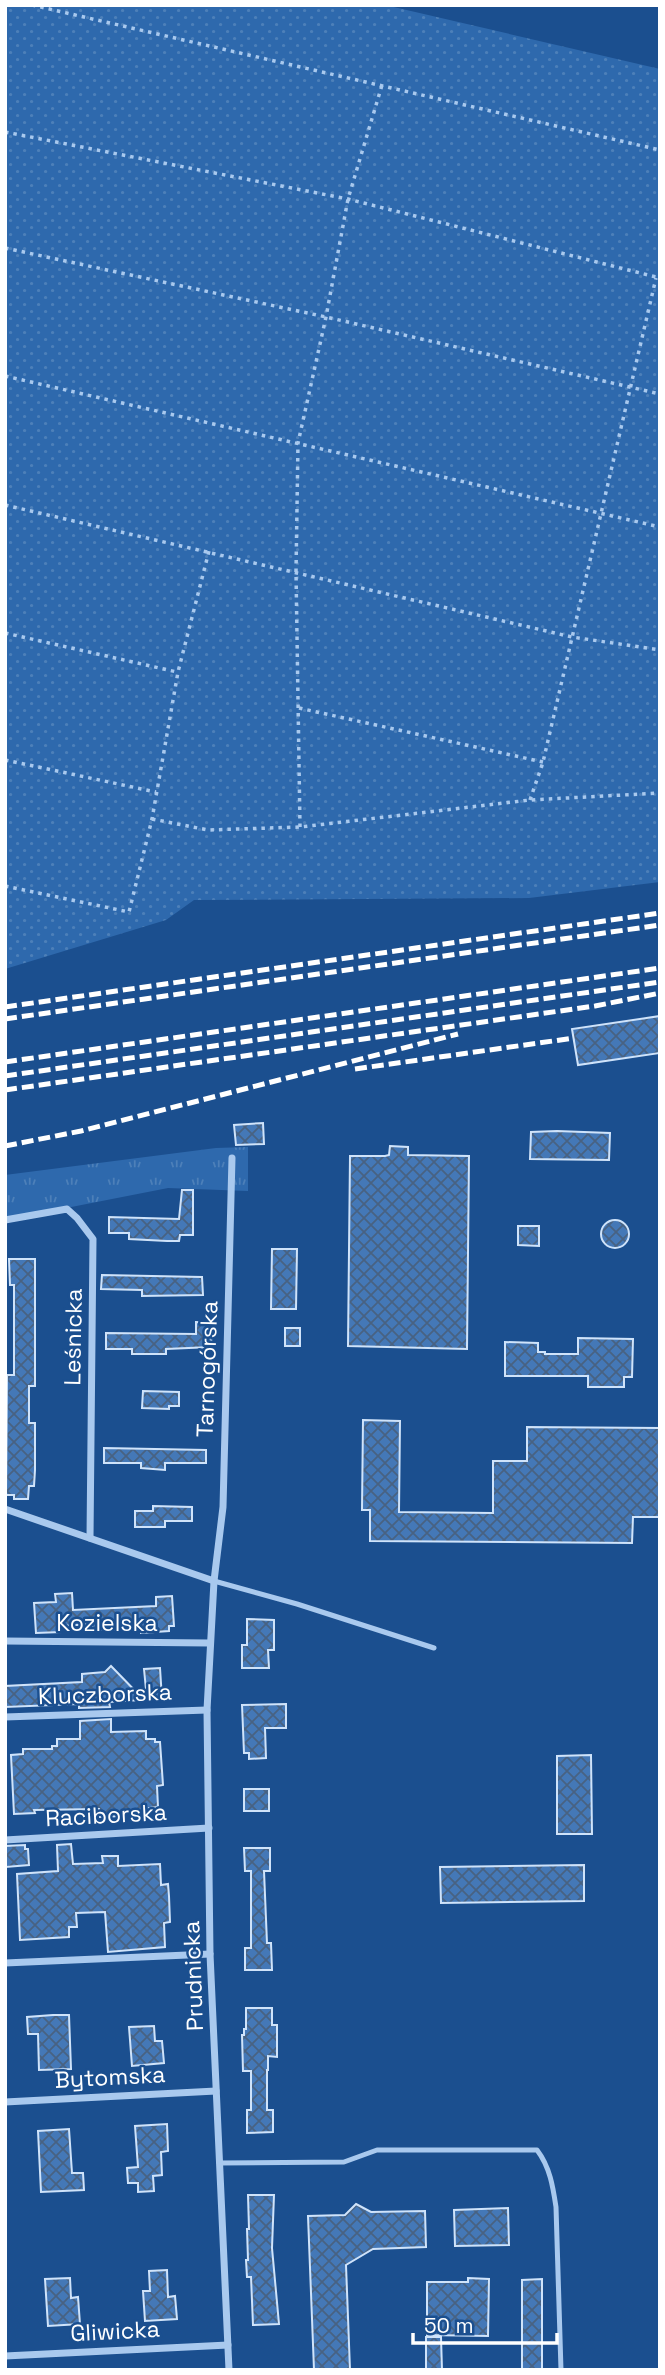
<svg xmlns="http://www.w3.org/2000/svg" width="665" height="2375" font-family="'Space Grotesk',sans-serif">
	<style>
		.grass { fill: url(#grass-tufts) }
		.park { fill: url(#park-dots) }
		.building { fill: url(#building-cross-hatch); stroke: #cfe3fa; stroke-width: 2 }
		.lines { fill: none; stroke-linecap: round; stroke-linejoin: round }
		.path { stroke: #a9c9ee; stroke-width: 3.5; stroke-dasharray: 3.5 5; stroke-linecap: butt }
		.service { stroke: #a9c9ee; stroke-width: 5 }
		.minor { stroke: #a9c9ee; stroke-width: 7 }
		.rail { stroke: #fff; stroke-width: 5; stroke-dasharray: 12 5; stroke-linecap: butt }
		.labels { text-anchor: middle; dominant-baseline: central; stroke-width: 5; stroke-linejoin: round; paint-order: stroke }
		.street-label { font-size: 23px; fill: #fff; stroke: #1b4f8f }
	</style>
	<defs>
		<pattern id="grass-tufts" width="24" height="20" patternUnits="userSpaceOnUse" patternTransform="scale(1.75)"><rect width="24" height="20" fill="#2e69ad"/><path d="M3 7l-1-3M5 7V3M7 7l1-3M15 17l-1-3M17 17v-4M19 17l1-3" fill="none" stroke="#4d80b9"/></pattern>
		<pattern id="park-dots" width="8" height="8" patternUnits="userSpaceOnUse" patternTransform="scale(1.75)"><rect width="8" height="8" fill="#2e69ad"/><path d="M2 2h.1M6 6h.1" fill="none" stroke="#4d80b9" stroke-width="1.8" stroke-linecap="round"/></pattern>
		<pattern id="building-cross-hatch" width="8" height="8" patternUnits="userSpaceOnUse" patternTransform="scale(1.75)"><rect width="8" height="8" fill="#4478b7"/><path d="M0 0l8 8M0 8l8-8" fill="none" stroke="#486282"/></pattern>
	</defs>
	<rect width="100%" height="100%" fill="#1b4f8f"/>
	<polygon class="grass" points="248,1147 248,1191 168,1188 5,1220 5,1175 216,1148"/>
	<polygon class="park" points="5,5 385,5 660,69 660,882 529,898 194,900 166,920 5,969"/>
	<g class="building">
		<polygon points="660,1016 660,1053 578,1065 572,1029"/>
		<polygon points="263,1123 264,1144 236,1145 234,1125"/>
		<polygon points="557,1131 610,1133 609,1160 530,1159 531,1132"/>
		<polygon points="390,1146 408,1147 408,1155 469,1156 467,1349 348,1346 350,1156 385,1156 389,1155"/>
		<polygon points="182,1190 193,1190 193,1235 180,1235 179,1241 167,1241 129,1239 129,1233 109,1233 109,1217 179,1219"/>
		<circle cx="615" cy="1234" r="14"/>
		<polygon points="518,1226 539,1226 539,1246 518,1245"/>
		<polygon points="272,1249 297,1249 296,1309 271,1309"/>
		<polygon points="9,1259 35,1259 35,1386 29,1386 29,1423 35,1423 35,1470 34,1486 29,1486 28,1499 14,1499 14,1495 6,1495 7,1375 14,1375 14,1285 10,1285"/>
		<polygon points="102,1275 202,1277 203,1295 142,1296 142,1290 101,1289"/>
		<polygon points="196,1322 212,1323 211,1347 166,1349 166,1354 132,1354 132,1349 106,1349 106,1333 196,1334"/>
		<rect x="285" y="1328" width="15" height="18"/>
		<polygon points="578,1338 633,1339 632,1377 624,1377 624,1387 588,1387 588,1376 505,1376 505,1342 538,1343 538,1352 545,1352 545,1354 578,1354"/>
		<polygon points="143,1391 179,1392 179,1406 169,1406 169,1409 142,1408"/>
		<polygon points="363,1420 400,1421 399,1512 493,1513 493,1461 527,1461 527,1427 660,1428 659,1517 633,1517 632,1543 370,1541 370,1510 362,1510"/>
		<polygon points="104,1448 206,1450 206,1463 165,1463 165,1470 141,1468 141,1463 104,1463"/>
		<polygon points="153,1506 192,1507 192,1521 165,1521 165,1527 135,1527 135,1511 153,1511"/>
		<polygon points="72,1593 73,1610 156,1606 156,1597 172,1596 174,1626 169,1626 169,1631 141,1633 141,1629 92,1630 92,1624 61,1626 61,1632 36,1633 34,1603 56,1602 55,1594"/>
		<polygon points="247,1619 274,1620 274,1650 268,1650 269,1668 242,1668 242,1645 247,1645"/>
		<polygon points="111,1666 144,1700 109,1702 110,1707 79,1708 79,1704 5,1707 5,1686 82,1682 82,1674 105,1672"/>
		<polygon points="160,1668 162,1699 147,1700 144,1669"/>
		<polygon points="286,1704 286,1728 265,1728 266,1758 249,1759 249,1753 244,1753 242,1705"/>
		<polygon points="111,1719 111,1732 146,1731 146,1739 155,1739 155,1742 160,1742 163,1785 157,1786 158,1807 149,1808 150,1812 121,1813 121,1816 100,1817 99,1809 34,1810 35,1813 14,1814 11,1755 23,1754 23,1749 52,1749 52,1746 57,1746 57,1739 80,1739 80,1721"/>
		<polygon points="591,1755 592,1834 557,1834 557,1756"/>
		<rect x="244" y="1789" width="25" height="22"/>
		<polygon points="71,1844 73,1864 103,1863 102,1856 118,1856 118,1866 160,1864 161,1885 168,1884 169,1896 170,1922 164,1923 165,1947 108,1952 105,1912 76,1913 77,1927 69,1927 69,1937 20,1940 17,1874 58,1871 57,1845"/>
		<polygon points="25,1845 25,1849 28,1849 29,1865 6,1867 5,1846"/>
		<polygon points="244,1848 270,1848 270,1871 264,1871 267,1943 271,1943 272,1970 245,1970 245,1948 251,1948 251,1871 245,1871"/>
		<polygon points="584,1865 584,1901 441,1903 440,1867"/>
		<polygon points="246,2008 272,2008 272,2025 277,2025 277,2057 268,2056 268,2070 267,2070 267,2110 273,2110 273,2132 247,2133 247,2110 251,2110 251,2071 243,2071 242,2035 244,2035 244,2029 246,2029"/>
		<polygon points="53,2015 69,2015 71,2069 39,2070 38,2034 28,2034 27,2017"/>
		<polygon points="154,2026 155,2041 162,2041 164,2063 132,2066 129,2027"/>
		<polygon points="167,2124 168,2151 161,2152 162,2175 153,2176 154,2191 138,2192 138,2183 128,2183 127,2168 138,2167 135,2126"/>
		<polygon points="69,2129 72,2173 83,2173 84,2190 41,2192 38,2131"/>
		<polygon points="248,2195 274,2195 272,2248 279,2324 253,2325 251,2277 247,2277 246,2260 248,2260 247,2229 249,2229"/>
		<polygon points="356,2204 371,2212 425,2211 426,2247 373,2249 346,2265 350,2370 314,2370 308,2216 345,2215"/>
		<polygon points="508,2208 509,2245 455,2246 454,2210"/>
		<polygon points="167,2270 168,2297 175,2296 177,2319 145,2321 143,2291 150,2291 149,2271"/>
		<polygon points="70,2278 71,2298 78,2297 80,2324 48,2326 45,2279"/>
		<polygon points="468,2278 489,2279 488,2336 427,2335 427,2282 468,2282"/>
		<polygon points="542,2279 542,2370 522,2370 522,2280"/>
		<polygon points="426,2337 441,2337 442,2370 426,2370"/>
	</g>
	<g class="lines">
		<g class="path">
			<polyline points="32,5 660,150"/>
			<polyline points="5,132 348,199 660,278"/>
			<polyline points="5,248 326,317 660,394"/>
			<polyline points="5,376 660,527"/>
			<polyline points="5,505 572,637 660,650"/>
			<polyline points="5,633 177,672"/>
			<polyline points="299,708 543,762"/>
			<polyline points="5,760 156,792"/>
			<polyline points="530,800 543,762 656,278"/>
			<polyline points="152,819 208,830 300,827 530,800 660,793"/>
			<polyline points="300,827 296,572 298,443 326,317 348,199 382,85"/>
			<polyline points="5,886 129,912 152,819 178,672 209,551"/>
		</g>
		<g class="service">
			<polyline points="214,1581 297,1604 434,1648"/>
			<path d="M219 2163 344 2162 377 2150H537C550 2167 553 2187 556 2207L561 2370"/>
		</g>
		<g class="minor">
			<polyline points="5,1220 67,1209 77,1218 93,1239 90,1538"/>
			<polyline points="5,1509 214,1581"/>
			<polyline points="5,1641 209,1643"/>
			<polyline points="5,1717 207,1710"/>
			<polyline points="5,1840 209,1828"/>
			<polyline points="5,1963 210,1954"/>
			<polyline points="5,2102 216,2091"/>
			<polyline points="5,2356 228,2345"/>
			<polyline points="229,2370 210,1954 207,1710 214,1581 223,1507 232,1158"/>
		</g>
		<g class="rail">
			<polyline points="5,1007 660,913"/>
			<polyline points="5,1019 660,925"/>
			<polyline points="5,1062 660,968"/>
			<polyline points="355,1069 574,1038"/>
			<polyline points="5,1076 660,982"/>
			<polyline points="5,1090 595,1006 660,993"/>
			<polyline points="5,1146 81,1131 458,1034"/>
		</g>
	</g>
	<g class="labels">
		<g class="street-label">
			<text transform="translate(73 1337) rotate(-89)">Leśnicka</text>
			<text transform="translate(207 1369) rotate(-88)">Tarnogórska</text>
			<text x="107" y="1623">Kozielska</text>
			<text transform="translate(105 1694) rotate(-2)">Kluczborska</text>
			<text transform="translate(106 1815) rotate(-3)">Raciborska</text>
			<text transform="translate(193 1976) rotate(-92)">Prudnicka</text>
			<text transform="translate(110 2077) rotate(-3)">Bytomska</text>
			<text transform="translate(115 2331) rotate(-3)">Gliwicka</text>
		</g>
	</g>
	<rect width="665" height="2375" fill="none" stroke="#ffffff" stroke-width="14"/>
	<path d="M413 2333v10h144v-10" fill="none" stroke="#ffffff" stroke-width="3.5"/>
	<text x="424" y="2333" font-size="21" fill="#ffffff" stroke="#1b4f8f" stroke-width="5" paint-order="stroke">50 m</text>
</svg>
